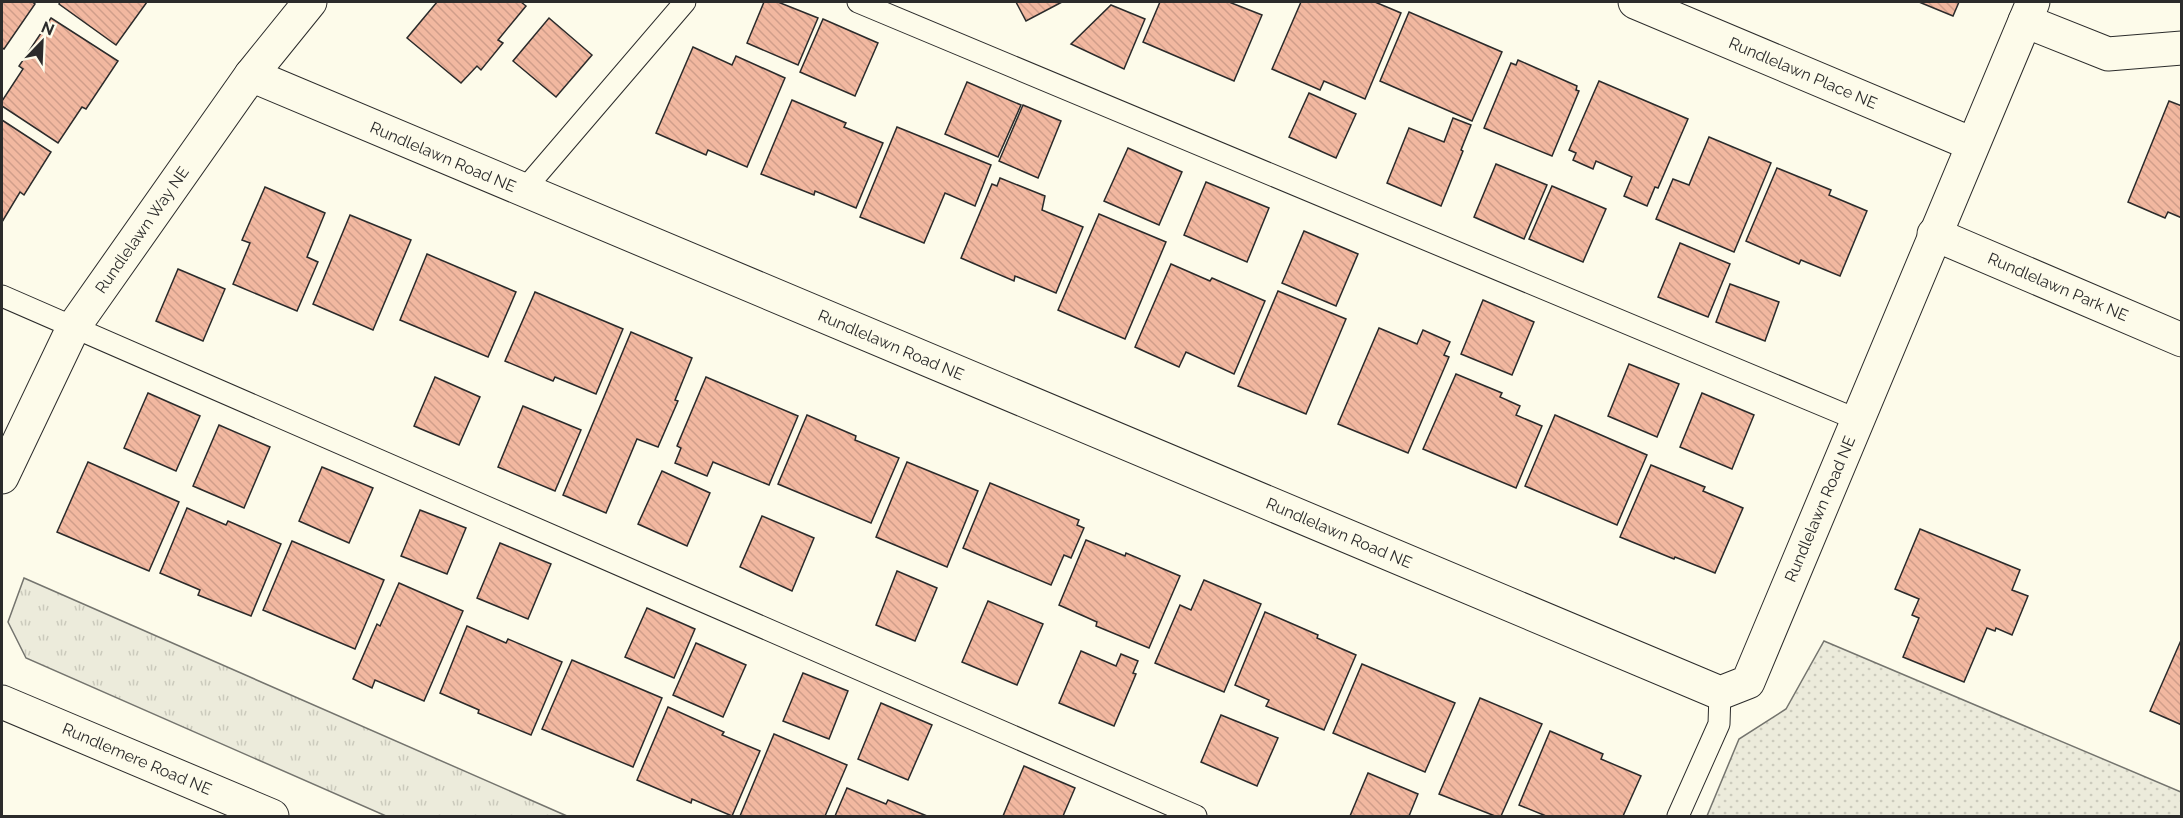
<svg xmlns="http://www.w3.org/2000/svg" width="2183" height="818" font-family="Raleway,sans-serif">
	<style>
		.grass { fill: url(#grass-tufts); stroke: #74746e; stroke-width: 1.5 }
		.park { fill: url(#park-dots); stroke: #74746e; stroke-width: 1.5 }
		.building { fill: url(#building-back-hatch); stroke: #2b2b2b; stroke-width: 1.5 }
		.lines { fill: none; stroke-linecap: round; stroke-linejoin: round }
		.service-casing { stroke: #2b2b2b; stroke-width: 23 }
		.minor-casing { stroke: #2b2b2b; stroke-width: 35 }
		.service { stroke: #fdfbea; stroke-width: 21 }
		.minor { stroke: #fdfbea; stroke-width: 33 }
		.labels { text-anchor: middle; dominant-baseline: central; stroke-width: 4.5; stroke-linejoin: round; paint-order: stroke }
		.street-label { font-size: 16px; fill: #2b2b2b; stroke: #fdfbea }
	</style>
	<defs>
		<pattern id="grass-tufts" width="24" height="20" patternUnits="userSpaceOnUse" patternTransform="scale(1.5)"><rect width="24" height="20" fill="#ecebdb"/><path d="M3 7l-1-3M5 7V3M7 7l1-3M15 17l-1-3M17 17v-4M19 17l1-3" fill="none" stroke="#cbcabc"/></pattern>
		<pattern id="park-dots" width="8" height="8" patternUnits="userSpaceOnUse" patternTransform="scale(1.5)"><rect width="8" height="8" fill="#ecebdb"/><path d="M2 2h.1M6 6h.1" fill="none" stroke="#cbcabc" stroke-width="1.8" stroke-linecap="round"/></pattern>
		<pattern id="building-back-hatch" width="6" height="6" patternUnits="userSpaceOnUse" patternTransform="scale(1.5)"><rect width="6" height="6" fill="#f2b8a0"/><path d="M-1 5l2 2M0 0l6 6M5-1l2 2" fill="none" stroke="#d09e8a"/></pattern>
	</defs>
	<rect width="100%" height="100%" fill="#fdfbea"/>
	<polygon class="grass" points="24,578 567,816 386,816 26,658 8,622"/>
	<polygon class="park" points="1824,641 2181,792 2181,816 1707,816 1739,739 1786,709"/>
	<g class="building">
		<polygon points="2,2 32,2 35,4 4,49 2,48"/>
		<polygon points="60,2 147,2 116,45 59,4"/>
		<polygon points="437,2 521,2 526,6 498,40 503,43 481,70 477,66 461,83 407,38"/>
		<polygon points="764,2 778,2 818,18 798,65 747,43"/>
		<polygon points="1016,2 1062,2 1026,21"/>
		<polygon points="1160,2 1229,2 1262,15 1234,81 1143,42"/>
		<polygon points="1301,2 1375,2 1401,13 1365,99 1324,81 1320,90 1272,69"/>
		<polygon points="1919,2 1959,2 1953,16"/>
		<polygon points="1111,5 1145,19 1124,69 1071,44"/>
		<polygon points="1409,12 1502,52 1472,121 1380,81"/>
		<polygon points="51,18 118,61 86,109 82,107 58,143 2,106 2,101 23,69 19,66"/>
		<polygon points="549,18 592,55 556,97 513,61"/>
		<polygon points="823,19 878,43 855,96 800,72"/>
		<polygon points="693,47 732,65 736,56 785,78 747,167 708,150 706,155 656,133"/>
		<polygon points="1518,60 1577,86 1576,90 1579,91 1552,156 1484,128 1511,63 1516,65"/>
		<polygon points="1599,81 1688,119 1658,188 1655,187 1647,206 1624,196 1632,177 1596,161 1593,169 1573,160 1576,153 1569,150"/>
		<polygon points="967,82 1021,105 998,157 945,134"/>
		<polygon points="1309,93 1356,114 1336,158 1289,137"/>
		<polygon points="792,100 846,123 844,127 883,143 856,208 815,191 814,195 761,174"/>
		<polygon points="2169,101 2182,106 2182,218 2168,212 2165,218 2128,202"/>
		<polygon points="1023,105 1061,121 1038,178 999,161"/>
		<polygon points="1453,118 1471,125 1461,150 1463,151 1441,206 1387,183 1409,128 1444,142"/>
		<polygon points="2,120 51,152 24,195 20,192 2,222"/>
		<polygon points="897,127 991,165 975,206 945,193 924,243 860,217"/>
		<polygon points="1709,137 1771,163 1734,252 1656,219 1673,179 1689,185"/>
		<polygon points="1128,148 1182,172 1159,225 1104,201"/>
		<polygon points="1496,164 1547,185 1524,239 1474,217"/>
		<polygon points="1777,168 1831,190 1829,195 1867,211 1840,276 1801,260 1799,264 1746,241"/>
		<polygon points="1000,178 1045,196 1042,210 1083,227 1056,293 1015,276 1014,281 961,258 992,184 997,186"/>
		<polygon points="1206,182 1269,208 1247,262 1184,235"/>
		<polygon points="1552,186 1606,209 1583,262 1529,239"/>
		<polygon points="265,187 325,213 307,257 318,262 297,311 233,284 250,243 242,240"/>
		<polygon points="1099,214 1166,242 1125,339 1058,310"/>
		<polygon points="350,215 411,240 373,330 313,304"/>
		<polygon points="1304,231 1358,254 1336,306 1282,283"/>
		<polygon points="1680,243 1730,264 1708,317 1658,297"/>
		<polygon points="427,254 516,292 488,357 400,320"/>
		<polygon points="1171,264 1210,281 1212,278 1265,301 1234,374 1186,352 1179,367 1135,347"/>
		<polygon points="178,269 225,289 203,341 156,321"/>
		<polygon points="1730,284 1779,302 1765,341 1716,322"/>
		<polygon points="1278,291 1346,319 1306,414 1238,386"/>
		<polygon points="535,292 623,329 596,394 555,377 553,381 505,361"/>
		<polygon points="1483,300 1534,322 1512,375 1461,354"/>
		<polygon points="1379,328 1417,344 1423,330 1450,342 1444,355 1449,357 1408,453 1338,424"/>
		<polygon points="631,332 692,358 675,400 678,401 658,447 637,439 606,513 563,495"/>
		<polygon points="1629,364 1679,384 1657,437 1608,416"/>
		<polygon points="1456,374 1502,393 1500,397 1520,406 1516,415 1542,426 1516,488 1423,449"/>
		<polygon points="435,377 480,397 459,445 414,426"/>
		<polygon points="706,377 798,416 769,485 713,462 707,476 675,463 681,448 677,446"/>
		<polygon points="148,393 200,416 176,471 124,448"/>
		<polygon points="1702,393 1754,415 1732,469 1680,447"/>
		<polygon points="523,406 581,430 555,491 498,467"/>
		<polygon points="807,415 856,436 855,440 899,458 871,523 778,484"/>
		<polygon points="1555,415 1647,455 1617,525 1525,486"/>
		<polygon points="219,425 270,447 244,508 193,486"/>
		<polygon points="88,462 179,502 149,571 57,532"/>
		<polygon points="907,462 978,491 947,567 876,537"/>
		<polygon points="1651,465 1705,487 1703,491 1743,508 1715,573 1675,557 1674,559 1620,537"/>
		<polygon points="322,467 373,488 349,543 299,521"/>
		<polygon points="662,471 710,493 687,546 638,524"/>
		<polygon points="990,483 1079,520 1077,525 1084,528 1071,558 1064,555 1051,585 963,548"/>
		<polygon points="187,508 226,525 228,521 281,544 251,616 198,595 200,590 160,573"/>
		<polygon points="420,510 466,528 447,574 401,556"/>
		<polygon points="762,516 814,538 792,591 740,567"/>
		<polygon points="1920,529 2020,570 2012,590 2028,596 2012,635 1996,628 1995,631 1987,628 1964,682 1903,657 1919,618 1912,615 1919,599 1895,589"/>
		<polygon points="1086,540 1125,556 1126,553 1180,576 1149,648 1096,626 1097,622 1059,605"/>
		<polygon points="292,541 384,580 355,649 263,610"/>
		<polygon points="500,543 551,564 528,619 477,598"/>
		<polygon points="897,571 937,588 915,641 876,625"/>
		<polygon points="1204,580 1261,604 1224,692 1155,663 1180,605 1191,610"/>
		<polygon points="399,583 463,611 424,701 375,680 372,688 353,679 377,624 380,626"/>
		<polygon points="988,601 1043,624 1017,685 962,662"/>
		<polygon points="647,608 695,629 674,678 625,657"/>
		<polygon points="1265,612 1318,635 1317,638 1356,655 1324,730 1266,706 1269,700 1235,685"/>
		<polygon points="467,626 506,643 508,639 562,662 531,735 478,713 479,710 440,693"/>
		<polygon points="2182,638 2182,725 2150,711"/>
		<polygon points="696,643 746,665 723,717 673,695"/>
		<polygon points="1081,651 1116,666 1121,654 1138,661 1133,673 1136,674 1114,726 1059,703"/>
		<polygon points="572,660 662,698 633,767 542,729"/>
		<polygon points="1362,664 1455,703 1425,772 1333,733"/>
		<polygon points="803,673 848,691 829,739 783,721"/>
		<polygon points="1480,698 1542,724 1501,816 1495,816 1439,794"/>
		<polygon points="881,703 932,725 908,780 858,759"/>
		<polygon points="668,707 724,732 722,735 760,751 732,816 692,799 691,803 637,780"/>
		<polygon points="1221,715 1278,738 1257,786 1201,762"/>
		<polygon points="1550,731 1603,754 1601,759 1641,776 1623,816 1546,816 1519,805"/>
		<polygon points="774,734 847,765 825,816 740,816"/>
		<polygon points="1024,766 1075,788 1063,816 1003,816"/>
		<polygon points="1368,773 1418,794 1409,816 1350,816"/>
		<polygon points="847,788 886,804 888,800 927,816 835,816"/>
	</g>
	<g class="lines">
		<g class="service-casing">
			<g id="service">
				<polyline points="858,2 1858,420"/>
				<polyline points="523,191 685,2"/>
				<polyline points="2,296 1196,816"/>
				<polyline points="1678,816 1719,724 1720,693"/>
			</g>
		</g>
		<g class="minor-casing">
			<g id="minor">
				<polyline points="1635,2 1972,144"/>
				<polyline points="2025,21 2108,54 2182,48"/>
				<polyline points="251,75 1720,693 1748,682 2033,2"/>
				<polyline points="1934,234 2182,340"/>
				<polyline points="2,477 73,328 251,75 310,2"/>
				<polyline points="2,702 272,816"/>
			</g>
		</g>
		<use href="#service" class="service"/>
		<use href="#minor" class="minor"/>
	</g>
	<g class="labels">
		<g class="street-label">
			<text transform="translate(1803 73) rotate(23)">Rundlelawn Place NE</text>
			<text transform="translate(443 157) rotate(23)">Rundlelawn Road NE</text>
			<text transform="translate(142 230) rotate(-55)">Rundlelawn Way NE</text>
			<text transform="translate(2058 287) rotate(23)">Rundlelawn Park NE</text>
			<text transform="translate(891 345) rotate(23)">Rundlelawn Road NE</text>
			<text transform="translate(1820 509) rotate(-67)">Rundlelawn Road NE</text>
			<text transform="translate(1339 533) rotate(23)">Rundlelawn Road NE</text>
			<text transform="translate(137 759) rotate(23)">Rundlemere Road NE</text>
		</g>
	</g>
	<rect width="2183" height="818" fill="none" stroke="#2b2b2b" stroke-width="6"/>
	<g transform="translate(42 42) rotate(23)" stroke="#fdfbea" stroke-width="4.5" paint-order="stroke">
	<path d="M0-4.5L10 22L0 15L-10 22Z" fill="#2b2b2b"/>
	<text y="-9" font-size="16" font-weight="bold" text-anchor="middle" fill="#2b2b2b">N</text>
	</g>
</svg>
